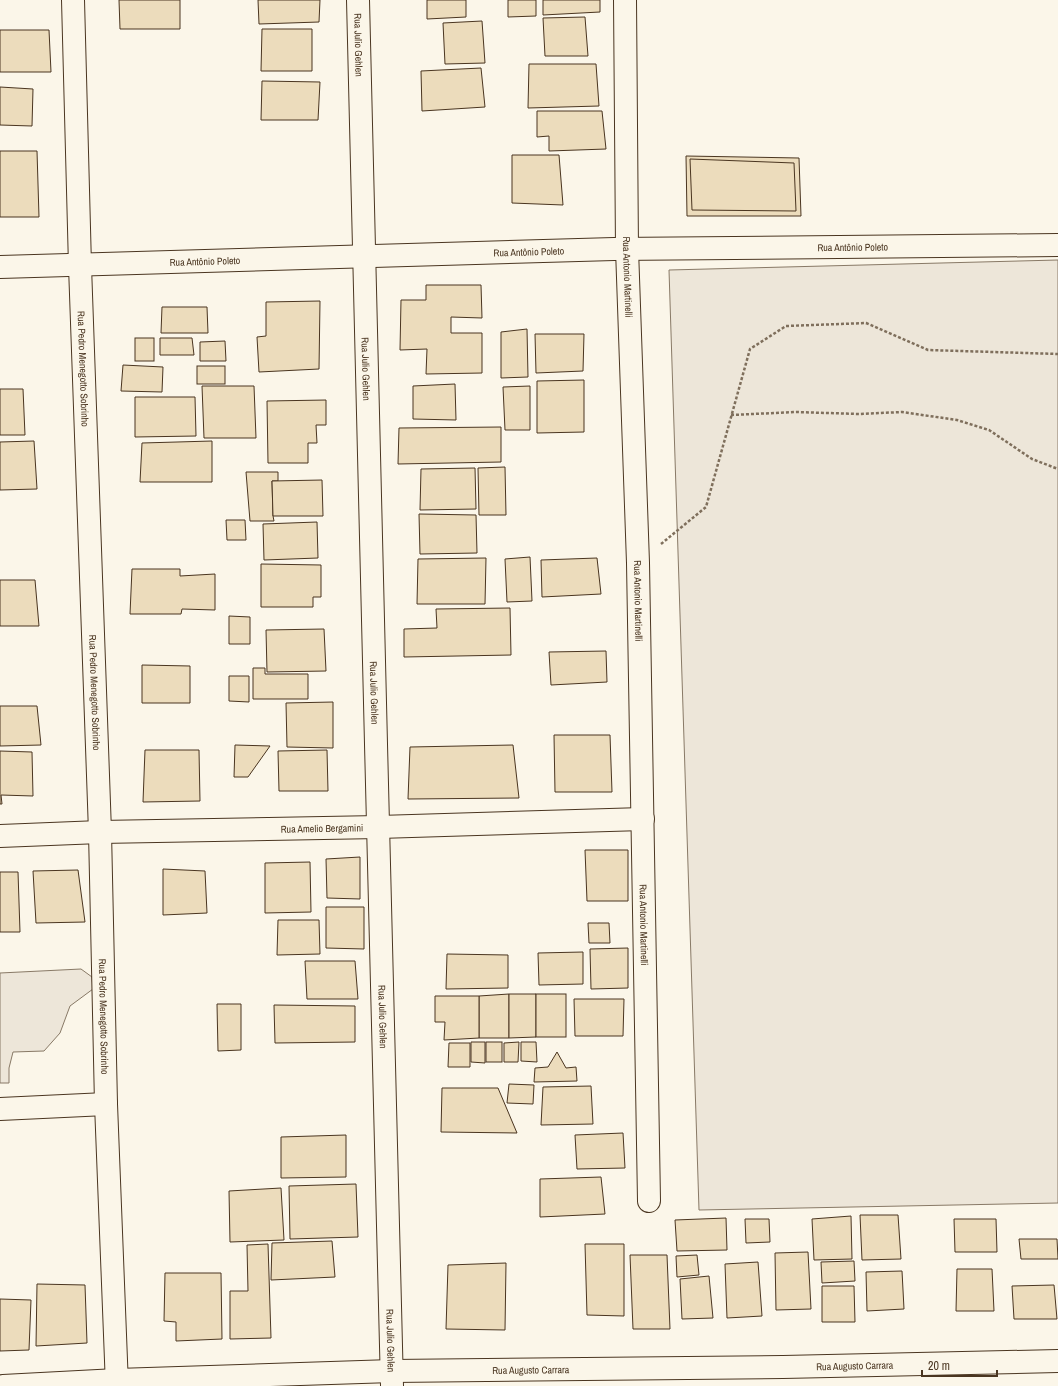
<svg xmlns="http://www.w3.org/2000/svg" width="1058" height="1386" font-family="'Archivo Narrow',sans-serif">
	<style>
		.green { fill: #ede6d9; stroke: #887966 }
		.building { fill: #ecdcbc; stroke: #4a3520 }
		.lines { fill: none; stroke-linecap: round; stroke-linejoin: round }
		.minor-casing { stroke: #4a3520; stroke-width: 24 }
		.path { stroke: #7f6f5c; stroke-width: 2.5; stroke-dasharray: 3 2; stroke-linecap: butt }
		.minor { stroke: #fbf6e9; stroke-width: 22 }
		.labels { text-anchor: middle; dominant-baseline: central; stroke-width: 3; stroke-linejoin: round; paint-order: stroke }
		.street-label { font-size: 10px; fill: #4a3520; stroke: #fbf6e9 }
	</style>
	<rect width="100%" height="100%" fill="#fbf6e9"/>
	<g class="green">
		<polygon points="1058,260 1058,1203 699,1210 669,270"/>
		<polygon points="81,969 92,977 93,989 70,1006 60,1033 44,1051 13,1052 9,1068 9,1083 0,1083 0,973"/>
	</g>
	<g class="building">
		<polygon points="119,0 180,0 180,29 120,29"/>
		<polygon points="258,0 320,0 319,22 259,24"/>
		<polygon points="427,0 466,0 466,17 427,19"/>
		<polygon points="508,0 536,0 536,16 508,17"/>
		<polygon points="543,0 600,0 600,12 543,15"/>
		<polygon points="585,17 588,56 545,56 543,18"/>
		<polygon points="482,21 485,63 445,64 443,23"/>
		<polygon points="262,29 312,29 312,71 261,71"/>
		<polygon points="0,30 49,30 51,72 0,72"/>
		<polygon points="529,64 596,64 599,106 528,108"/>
		<polygon points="481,68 485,107 422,111 421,71"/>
		<polygon points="262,81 320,82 318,120 261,120"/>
		<polygon points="0,87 33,89 32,126 0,125"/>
		<polygon points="537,111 602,111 606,149 549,151 549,136 537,137"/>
		<polygon points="0,151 37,151 39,217 0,217"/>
		<polygon points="512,155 559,155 563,205 512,203"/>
		<polygon points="686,156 799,158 801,216 687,216"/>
		<polygon points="690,159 794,163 796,211 692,210"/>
		<polygon points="426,285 481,285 482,318 451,317 451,333 482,333 482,373 426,374 427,349 400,350 401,300 426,300"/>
		<polygon points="320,301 319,369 259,372 257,337 266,336 266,302"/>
		<polygon points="162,307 207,307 208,333 161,333"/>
		<polygon points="527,329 528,377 501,378 501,332"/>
		<polygon points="535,334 584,334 583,371 536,373"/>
		<rect x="135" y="338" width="19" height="23"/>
		<polygon points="160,338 192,338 194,355 160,355"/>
		<polygon points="225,341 226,361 200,361 200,342"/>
		<polygon points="123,365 163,367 162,392 121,391"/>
		<rect x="197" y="366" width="28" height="18"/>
		<polygon points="584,380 584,432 537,433 537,381"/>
		<polygon points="455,384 456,420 413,419 413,386"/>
		<polygon points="202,386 254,386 256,438 204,438"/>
		<polygon points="530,386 530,430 505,430 503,387"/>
		<polygon points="0,389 23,389 25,435 0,435"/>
		<polygon points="135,397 195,397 196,436 135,437"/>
		<polygon points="326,400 326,425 316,425 317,443 308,443 308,463 268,463 267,401"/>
		<polygon points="501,427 501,462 398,464 399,428"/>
		<polygon points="34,441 37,489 0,490 0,442"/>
		<polygon points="212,441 212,482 140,482 142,443"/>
		<polygon points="505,467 506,515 479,515 478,468"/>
		<polygon points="475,468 476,509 420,510 421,469"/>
		<polygon points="246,472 278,472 278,481 272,481 273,516 274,521 250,521"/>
		<polygon points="322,480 323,516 273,516 272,481"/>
		<polygon points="419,514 476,515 477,553 420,554"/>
		<polygon points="226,520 245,520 246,540 227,540"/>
		<polygon points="317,522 318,558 264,560 263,524"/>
		<polygon points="530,557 532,601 507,602 505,559"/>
		<polygon points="486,558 485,604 417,604 418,559"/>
		<polygon points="597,558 601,594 542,597 541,560"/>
		<polygon points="261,564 321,565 321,597 313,597 313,607 261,607"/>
		<polygon points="132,569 180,569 180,576 215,574 215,610 182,609 181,614 130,614"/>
		<polygon points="0,580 35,580 39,626 0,626"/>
		<polygon points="510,608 511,655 404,657 404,629 437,628 436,609"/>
		<polygon points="229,616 250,617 250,644 229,644"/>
		<polygon points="324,629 326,671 267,672 266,630"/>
		<polygon points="606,651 607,682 551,685 549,652"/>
		<polygon points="142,665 190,666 190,703 142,703"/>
		<polygon points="253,668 265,668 265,674 308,674 308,699 253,699"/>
		<polygon points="229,676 249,676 249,702 229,701"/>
		<polygon points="333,702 333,748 287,747 286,703"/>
		<polygon points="0,706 37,706 41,745 0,746"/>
		<polygon points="554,735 610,735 612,792 555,792"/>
		<polygon points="235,745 270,746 248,777 234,777"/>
		<polygon points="513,745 519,798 408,799 410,747"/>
		<polygon points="145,750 199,750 200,801 143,802"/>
		<polygon points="327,750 328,791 279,791 278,751"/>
		<polygon points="0,751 32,752 33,796 1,795 2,804 0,804"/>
		<polygon points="585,850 628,850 628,901 587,901"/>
		<polygon points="360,857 360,899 327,898 326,859"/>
		<polygon points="310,862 311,912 265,913 265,863"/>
		<polygon points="163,869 205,871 207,913 163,915"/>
		<polygon points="78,870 85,922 36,923 33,871"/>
		<polygon points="0,872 18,872 20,932 0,932"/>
		<polygon points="326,907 364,907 364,949 326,948"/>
		<polygon points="278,920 319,920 320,954 277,955"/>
		<polygon points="588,923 609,923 610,943 589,943"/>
		<polygon points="628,948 628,988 591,989 590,949"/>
		<polygon points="583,952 583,984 539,985 538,953"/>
		<polygon points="447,954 508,955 508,988 446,989"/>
		<polygon points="305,961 355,961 358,999 307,999"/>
		<polygon points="509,994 509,1038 479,1038 479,996"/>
		<polygon points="509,994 536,994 536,1037 509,1038"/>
		<rect x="536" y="994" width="30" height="43"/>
		<polygon points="435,996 479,996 479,1038 444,1040 445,1022 435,1022"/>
		<polygon points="574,999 624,999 623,1036 575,1036"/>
		<polygon points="217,1004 241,1004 241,1050 218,1051"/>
		<polygon points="274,1005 355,1006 355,1042 275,1043"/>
		<polygon points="471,1042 485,1042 485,1063 471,1062"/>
		<rect x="486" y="1042" width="16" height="20"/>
		<polygon points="519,1042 518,1062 504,1062 504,1043"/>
		<polygon points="521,1042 536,1042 537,1062 521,1061"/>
		<polygon points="449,1043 470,1043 470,1067 448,1067"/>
		<polygon points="557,1052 566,1068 576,1067 577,1081 534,1082 535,1068 548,1067"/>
		<polygon points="509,1084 534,1085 533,1104 507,1103"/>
		<polygon points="591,1086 593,1124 541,1125 543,1087"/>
		<polygon points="442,1088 498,1088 517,1133 441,1132"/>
		<polygon points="623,1133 625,1168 577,1169 575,1135"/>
		<polygon points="346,1135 346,1177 281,1178 281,1137"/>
		<polygon points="601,1177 605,1214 540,1217 540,1179"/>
		<polygon points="356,1184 358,1237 290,1239 289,1186"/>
		<polygon points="281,1188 284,1240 230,1242 229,1191"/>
		<polygon points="860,1215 898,1215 901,1259 862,1260"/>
		<polygon points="851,1216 852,1259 814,1260 812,1219"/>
		<polygon points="726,1218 727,1250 677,1251 675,1220"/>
		<polygon points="745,1219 769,1219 770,1242 746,1243"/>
		<polygon points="954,1219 996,1219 997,1252 955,1252"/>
		<polygon points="1019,1239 1057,1239 1058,1259 1021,1259"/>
		<polygon points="332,1241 335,1277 271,1280 272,1243"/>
		<polygon points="268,1244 271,1338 230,1339 230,1291 248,1291 247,1245"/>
		<polygon points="585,1244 624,1244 624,1316 587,1315"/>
		<polygon points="808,1252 811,1309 776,1310 775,1253"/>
		<polygon points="630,1255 667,1255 670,1329 633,1329"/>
		<polygon points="697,1255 699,1275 677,1277 676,1256"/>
		<polygon points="854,1261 855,1281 822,1283 821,1262"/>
		<polygon points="758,1262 762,1316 727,1318 725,1264"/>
		<polygon points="506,1263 505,1330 446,1329 448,1265"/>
		<polygon points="957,1269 992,1269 994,1311 956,1311"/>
		<polygon points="902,1271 904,1309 867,1311 866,1272"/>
		<polygon points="165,1273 221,1273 222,1339 176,1341 176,1322 164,1321"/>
		<polygon points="709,1276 713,1318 682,1319 680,1279"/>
		<polygon points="37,1284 85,1285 87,1343 36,1346"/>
		<polygon points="1054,1285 1057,1319 1014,1319 1012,1286"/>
		<polygon points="822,1286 854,1286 855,1322 822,1322"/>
		<polygon points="0,1299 31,1300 29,1350 0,1351"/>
	</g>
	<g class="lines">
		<g class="minor-casing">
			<g id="minor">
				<path id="s1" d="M73 0 80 266 100 832 106 1104 117 1386"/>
				<path id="s2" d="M358 0C367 462 382 924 392 1386"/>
				<path id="s3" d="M625 0 627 249 638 563 649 1201"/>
				<path id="s4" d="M0 267 614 249 1058 245"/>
				<path id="s5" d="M0 836 100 832 379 827 643 819"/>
				<polyline points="0,1109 106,1104"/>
				<path id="s6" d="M3 1386 117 1380 392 1371 783 1367 1058 1361"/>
			</g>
		</g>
		<g class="path">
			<polyline points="731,415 796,412 859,414 902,412 957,420 989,430 1032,459 1058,469"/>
			<polyline points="661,544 706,507 750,349 786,326 866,323 928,350 1058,354"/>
		</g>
		<use href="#minor" class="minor"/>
	</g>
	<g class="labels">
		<g class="street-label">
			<text stroke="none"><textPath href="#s2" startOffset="45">Rua Julio Gehlen</textPath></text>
			<text stroke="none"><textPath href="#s4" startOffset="853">Rua Antônio Poleto</textPath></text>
			<text stroke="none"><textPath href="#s4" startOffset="529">Rua Antônio Poleto</textPath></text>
			<text stroke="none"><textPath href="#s4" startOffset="205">Rua Antônio Poleto</textPath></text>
			<text stroke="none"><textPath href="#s3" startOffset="277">Rua Antonio Martinelli</textPath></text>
			<text stroke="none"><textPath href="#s1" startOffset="369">Rua Pedro Menegotto Sobrinho</textPath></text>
			<text stroke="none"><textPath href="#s2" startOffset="369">Rua Julio Gehlen</textPath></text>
			<text stroke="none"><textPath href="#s3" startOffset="601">Rua Antonio Martinelli</textPath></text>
			<text stroke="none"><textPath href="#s1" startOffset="693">Rua Pedro Menegotto Sobrinho</textPath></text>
			<text stroke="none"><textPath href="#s2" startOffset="693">Rua Julio Gehlen</textPath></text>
			<text stroke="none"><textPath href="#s5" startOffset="322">Rua Amelio Bergamini</textPath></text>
			<text stroke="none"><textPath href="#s3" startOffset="925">Rua Antonio Martinelli</textPath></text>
			<text stroke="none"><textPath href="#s1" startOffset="1017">Rua Pedro Menegotto Sobrinho</textPath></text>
			<text stroke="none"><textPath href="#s2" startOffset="1017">Rua Julio Gehlen</textPath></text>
			<text stroke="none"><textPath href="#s2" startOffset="1341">Rua Julio Gehlen</textPath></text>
			<text stroke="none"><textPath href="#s6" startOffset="852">Rua Augusto Carrara</textPath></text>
			<text stroke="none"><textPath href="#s6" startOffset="528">Rua Augusto Carrara</textPath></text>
		</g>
	</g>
	<path d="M922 1370v6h75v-6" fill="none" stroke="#4a3520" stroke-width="2"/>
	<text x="928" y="1370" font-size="12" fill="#4a3520" stroke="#fbf6e9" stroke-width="3" paint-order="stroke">20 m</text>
</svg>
